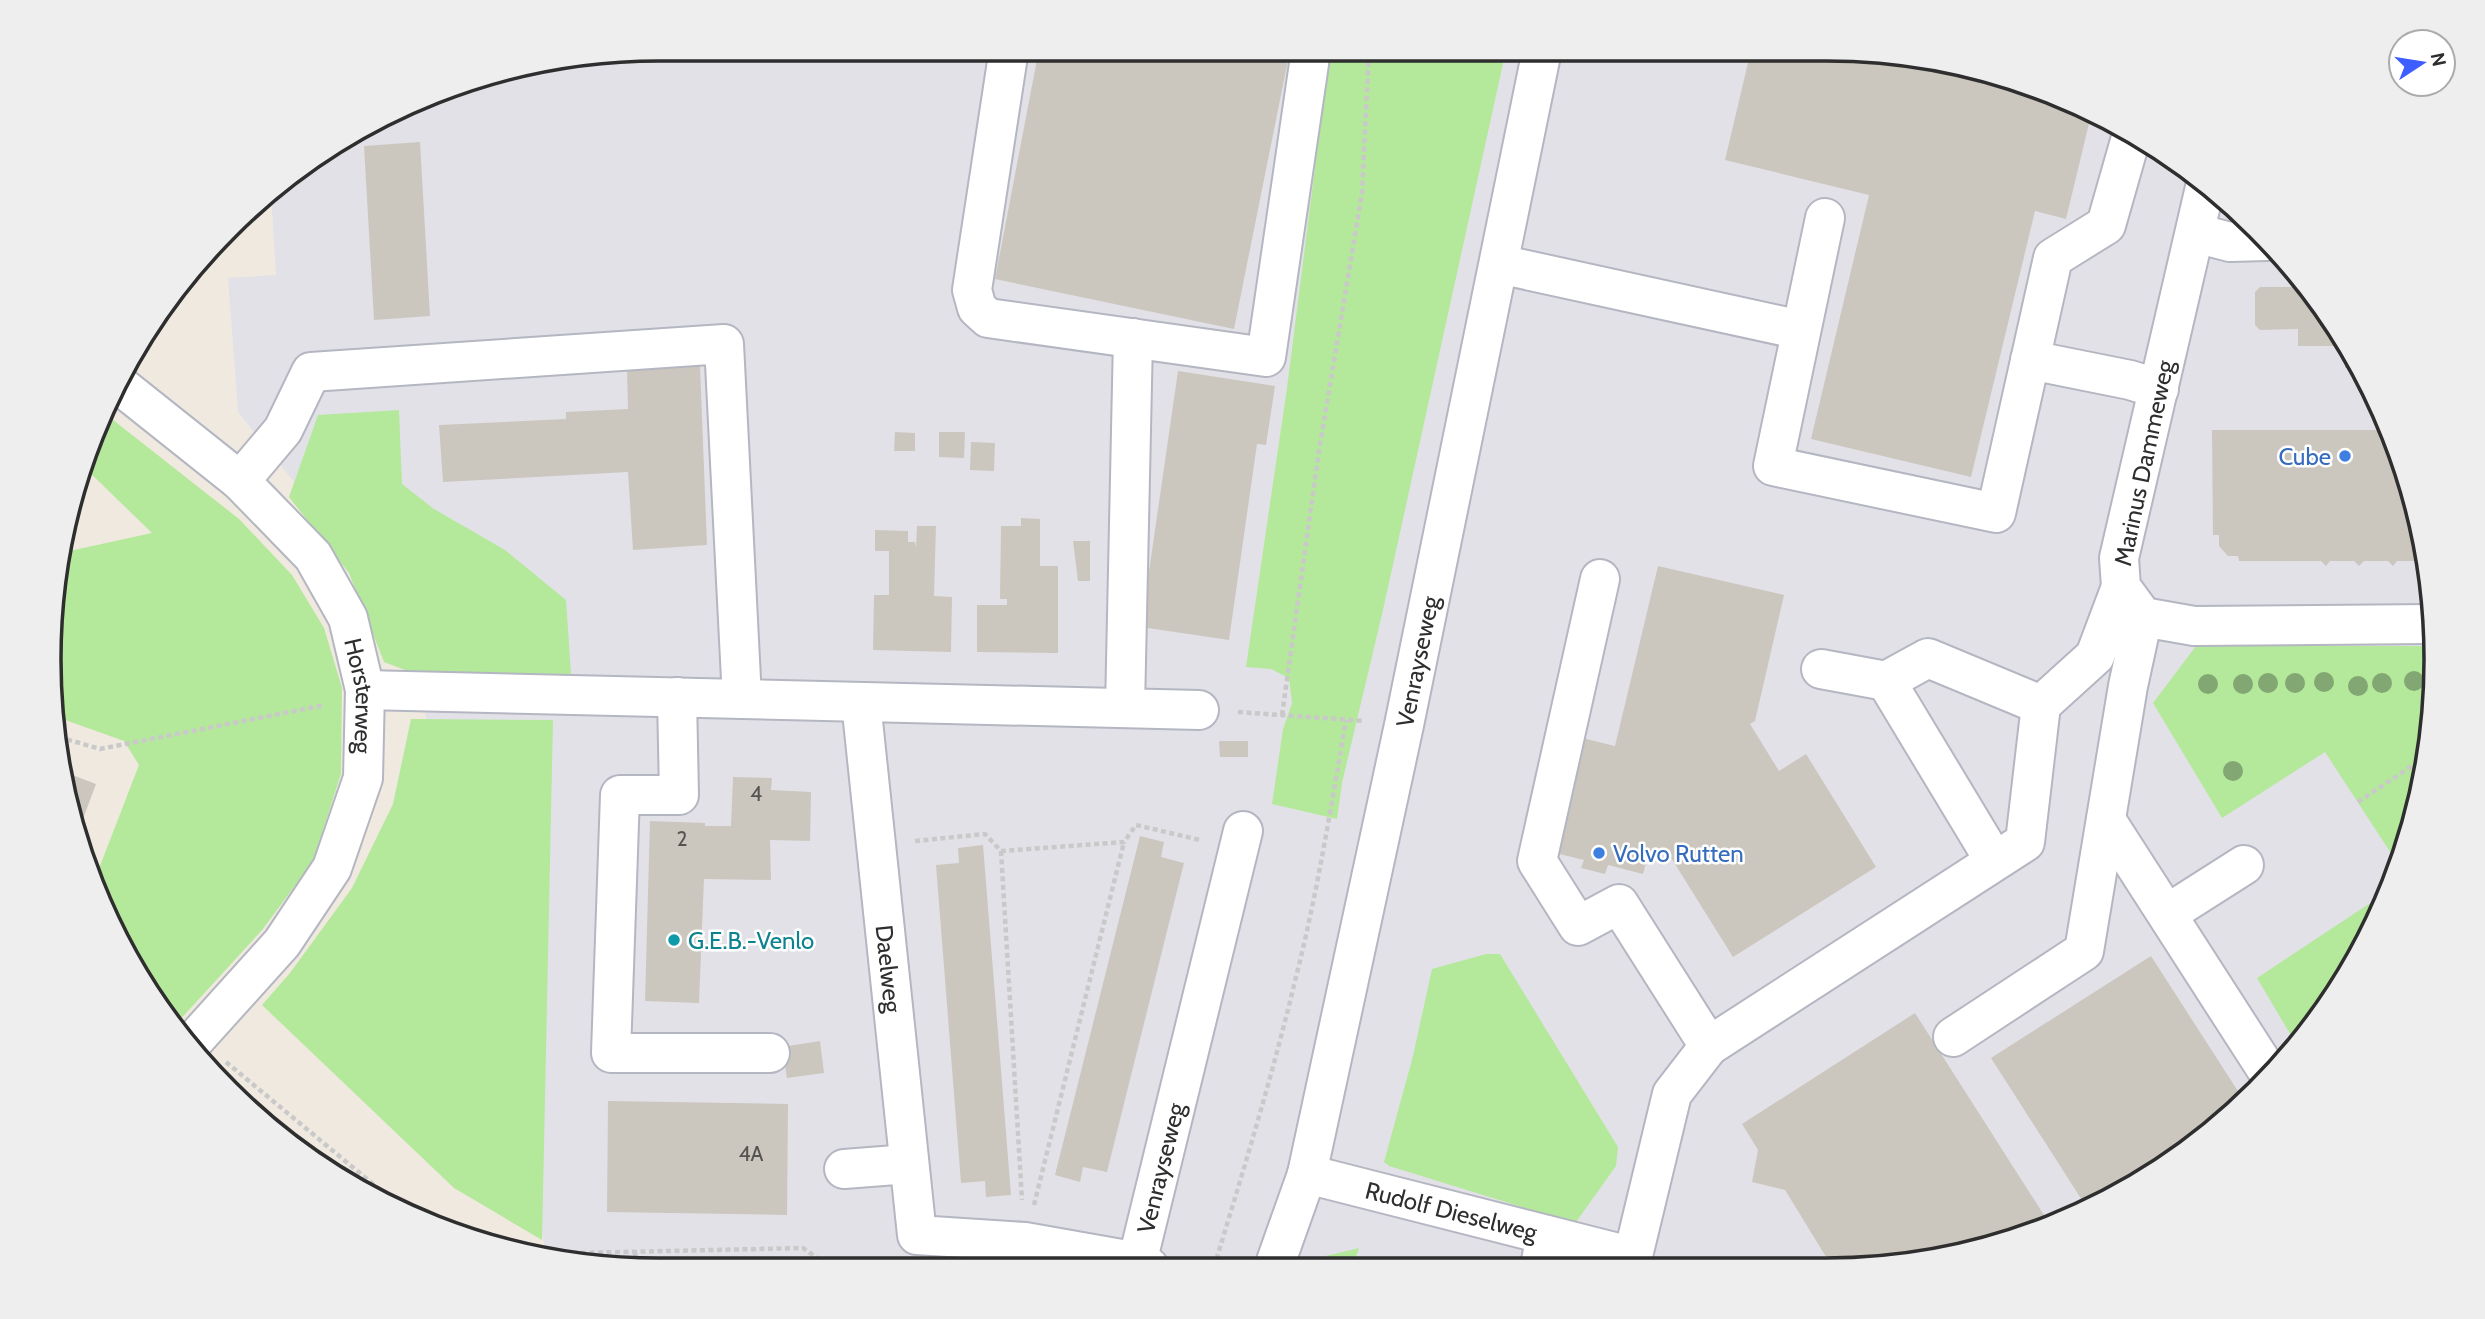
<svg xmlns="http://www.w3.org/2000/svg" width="2485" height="1319" font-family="Cabin,sans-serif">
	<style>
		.industrial { fill: #e3e1e8 }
		.green { fill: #b4e89b }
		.building { fill: #cbc7be }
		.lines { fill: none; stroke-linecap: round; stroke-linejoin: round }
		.minor-casing { stroke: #b4b6c1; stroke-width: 42 }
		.path { stroke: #c9c9c9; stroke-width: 4.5; stroke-dasharray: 5 3.5; stroke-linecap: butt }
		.minor { stroke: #fff; stroke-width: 38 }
		.tree { fill: #82a772 }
		.shop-dot { fill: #3f7fe0; stroke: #fff; stroke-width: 2.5 }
		.culture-dot { fill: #0f9aa8; stroke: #fff; stroke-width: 2.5 }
		.labels { text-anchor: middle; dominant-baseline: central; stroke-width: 5; stroke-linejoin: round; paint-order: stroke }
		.number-label { font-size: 21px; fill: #555452 }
		.shop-label { font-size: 24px; fill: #366cbe; stroke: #fff; text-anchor: end }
		.street-label { font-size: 24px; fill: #2e2e2e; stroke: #fff }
		.culture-label { font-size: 24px; fill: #0d838f; stroke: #fff; text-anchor: start }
		.rim { fill: none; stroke: #2e2e2e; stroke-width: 3.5 }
	</style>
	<rect width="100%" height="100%" fill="#efe9e0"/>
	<polygon class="industrial" points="660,49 1865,50 1984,70 2096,112 2197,175 2285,257 2354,355 2404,464 2431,580 2435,700 2415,818 2373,930 2284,1062 2165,1167 2059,1224 1906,1265 620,1269 547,1257 404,619 238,412 228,278 276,275 271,193 288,175 463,82"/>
	<g class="green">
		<polygon points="1330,50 1506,50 1383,610 1342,783 1337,819 1272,804 1283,729 1292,703 1289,678 1271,669 1246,667 1287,388"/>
		<polygon points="399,410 402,484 434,509 505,550 566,600 571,674 413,673 384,662 349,573 289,497 318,415"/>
		<polygon points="108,416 239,519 292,575 324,628 342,688 341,774 313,861 263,929 177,1023 96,894 93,884 139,765 124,741 54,716 50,700 65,552 152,533 85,468"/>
		<polygon points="2196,646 2433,646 2435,700 2415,818 2398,864 2325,752 2222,818 2153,703"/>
		<polygon points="411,719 553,720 542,1240 454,1188 262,1005 290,973 352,888 393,804"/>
		<polygon points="2387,892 2373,930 2296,1044 2257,978"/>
		<polygon points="1486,954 1500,954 1618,1147 1616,1166 1576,1222 1532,1210 1389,1166 1384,1162 1413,1056 1432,969"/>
		<polygon points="1359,1248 1353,1266 1314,1267 1317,1258"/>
	</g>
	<g class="building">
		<polygon points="1039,49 1290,50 1234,329 995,279"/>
		<polygon points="1751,50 1865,50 1984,70 2092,111 2066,219 2035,211 1971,477 1811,439 1869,195 1725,160"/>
		<polygon points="420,142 430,316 374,320 364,146"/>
		<polygon points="2298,275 2354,355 2360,368 2345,368 2345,346 2298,346 2298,329 2260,330 2255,325 2255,292 2260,287 2298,287"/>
		<polygon points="700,366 707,545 633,550 628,472 443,482 439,425 566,419 566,412 628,409 627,370"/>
		<polygon points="1178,371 1275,386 1266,445 1257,444 1229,640 1141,627"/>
		<polygon points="2212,430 2389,430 2404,464 2428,568 2421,561 2397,561 2393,566 2388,561 2364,561 2359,566 2354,561 2330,561 2326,566 2321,561 2239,561 2238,556 2228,556 2219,546 2219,535 2213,535"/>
		<polygon points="895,432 915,433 915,451 894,451"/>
		<polygon points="939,432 965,432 964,458 939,457"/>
		<polygon points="971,442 995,443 994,471 970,470"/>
		<polygon points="1021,518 1040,519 1040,566 1058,566 1058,653 977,652 977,605 1007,605 1007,599 1000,599 1001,526 1021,526"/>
		<polygon points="917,526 936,526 934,596 952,597 951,652 873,650 874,595 889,595 889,551 875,551 875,530 908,531 908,542 915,542 916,548"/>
		<polygon points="1073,541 1090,541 1090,581 1078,581"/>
		<polygon points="1658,566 1784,595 1755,721 1750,724 1779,771 1806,754 1876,867 1733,957 1665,848 1647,859 1643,874 1608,865 1605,874 1581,868 1584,860 1547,851 1574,736 1615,746"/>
		<polygon points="1219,741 1248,741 1248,757 1220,757"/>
		<polygon points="67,773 96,784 80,827"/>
		<polygon points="733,777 772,778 771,790 811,792 810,841 770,840 771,880 704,879 699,1003 645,1001 650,821 705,823 705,826 731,826"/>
		<polygon points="1140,836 1164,842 1161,857 1184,863 1107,1172 1083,1167 1080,1182 1055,1175"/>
		<polygon points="983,845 1011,1195 986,1197 985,1181 961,1183 936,865 959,863 958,848"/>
		<polygon points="2151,956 2243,1099 2165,1167 2087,1208 1991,1058"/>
		<polygon points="1915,1013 2051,1226 1906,1265 1831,1265 1785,1190 1752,1182 1758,1150 1742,1124"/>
		<polygon points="820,1041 824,1073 787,1078 782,1047"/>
		<polygon points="608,1101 788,1104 787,1215 607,1212"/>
	</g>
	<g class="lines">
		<g class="minor-casing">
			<g id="minor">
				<polyline points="1009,49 972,290 977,308 988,318 1266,357 1311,50"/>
				<polyline points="2206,183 2119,558 2121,587 2143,617 2194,626 2432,624"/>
				<polyline points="1825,218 1773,466 1996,513 2053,258 2106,225 2132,134"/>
				<polyline points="2195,233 2230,242 2267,241"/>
				<polyline points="1499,264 1801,330"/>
				<polyline points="2030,360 2130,380 2159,389"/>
				<path id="s1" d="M122 387 240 481 313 556 348 618 365 690 363 778 332 868 282 943 190 1045"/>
				<polyline points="240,481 283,430 311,372 724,344 742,699"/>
				<polyline points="1600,579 1537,861 1578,926 1619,904 1709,1046 2025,842 2041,705 2095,656 2121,587"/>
				<polyline points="1821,669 1886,681 1928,658 2041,705"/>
				<polyline points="1886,681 1994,860"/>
				<polyline points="365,690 1199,710"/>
				<polyline points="677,697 679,795 620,795 611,1053 770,1053"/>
				<path id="s2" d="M861 702 917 1235 1025 1242 1138 1262 1149 1267"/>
				<polyline points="1125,708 1133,338"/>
				<polyline points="2106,820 2270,1075"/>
				<polyline points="2167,914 2244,865"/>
				<polyline points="1953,1037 2084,951 2128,686 2143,617"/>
				<polyline points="844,1169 909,1164"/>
				<path id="s3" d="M1307 1174 1614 1252 1633 1266"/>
				<polyline points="1631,1264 1672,1094 1709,1046"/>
				<polyline points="1540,1266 1546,1235"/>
				<path id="s4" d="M1136 1267 1243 831"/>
				<path id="s5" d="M1274 1267 1307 1174 1404 725 1542 50"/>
			</g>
		</g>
		<g class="path">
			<polyline points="1238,712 1365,721"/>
			<polyline points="1282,715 1319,451 1362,193 1369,50"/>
			<polyline points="59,737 100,749 325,705"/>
			<polyline points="2358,802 2425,757"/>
			<polyline points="915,841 985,834 1001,851 1124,842 1136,825 1200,840"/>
			<polyline points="1001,851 1022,1200"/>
			<polyline points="226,1062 409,1214"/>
			<polyline points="1034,1205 1124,842"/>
			<polyline points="635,1252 637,1269"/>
			<polyline points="530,1254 803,1248 830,1267 834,1268"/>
			<path d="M1214 1267C1243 1172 1272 1077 1295 981 1317 895 1331 807 1346 720"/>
			<polyline points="877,1268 889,1263"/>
		</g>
		<use href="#minor" class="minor"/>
	</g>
	<g class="tree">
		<circle cx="2414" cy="681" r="10"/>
		<circle cx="2324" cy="682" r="10"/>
		<circle cx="2268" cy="683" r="10"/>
		<circle cx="2295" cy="683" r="10"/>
		<circle cx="2382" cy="683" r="10"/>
		<circle cx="2208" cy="684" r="10"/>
		<circle cx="2243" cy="684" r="10"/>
		<circle cx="2358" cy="686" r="10"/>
		<circle cx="2233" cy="771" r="10"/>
	</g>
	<g class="shop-dot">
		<circle cx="2345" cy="456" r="7"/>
		<circle cx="1599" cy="853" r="7"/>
	</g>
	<circle class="culture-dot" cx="674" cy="940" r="7"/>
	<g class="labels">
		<g class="number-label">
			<text x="756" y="793">4</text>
			<text x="682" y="838">2</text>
			<text x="751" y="1153">4A</text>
		</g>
		<g class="shop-label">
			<text x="2331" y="456">Cube</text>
			<text x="1613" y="853" text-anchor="start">Volvo Rutten</text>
		</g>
		<g class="street-label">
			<text transform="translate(2144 463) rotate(-78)">Marinus Dammeweg</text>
			<text stroke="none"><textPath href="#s5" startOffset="623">Venrayseweg</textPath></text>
			<text stroke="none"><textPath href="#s1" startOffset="406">Horsterweg</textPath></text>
			<text stroke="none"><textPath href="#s2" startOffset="268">Daelweg</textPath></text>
			<text stroke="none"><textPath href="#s4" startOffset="102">Venrayseweg</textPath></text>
			<text stroke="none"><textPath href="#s3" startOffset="149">Rudolf Dieselweg</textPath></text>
		</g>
		<g class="culture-label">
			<text x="688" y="940">G.E.B.-Venlo</text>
		</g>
	</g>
	<path d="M0 0H2485V1319H0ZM659 61H1826A598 598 0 0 1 2424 659V660A598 598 0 0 1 1826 1258H659A598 598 0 0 1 61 660V659A598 598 0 0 1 659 61Z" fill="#eee" fill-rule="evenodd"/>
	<path class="rim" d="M659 61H1826A598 598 0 0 1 2424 659V660A598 598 0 0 1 1826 1258H659A598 598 0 0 1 61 660V659A598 598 0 0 1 659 61Z"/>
	<g transform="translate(2422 63) rotate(78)"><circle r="33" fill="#ffffff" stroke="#ababab" stroke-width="2"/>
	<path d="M0-5L12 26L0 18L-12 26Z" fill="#3e5eff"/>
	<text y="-10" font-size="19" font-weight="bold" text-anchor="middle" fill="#2e2e2e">N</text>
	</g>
</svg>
